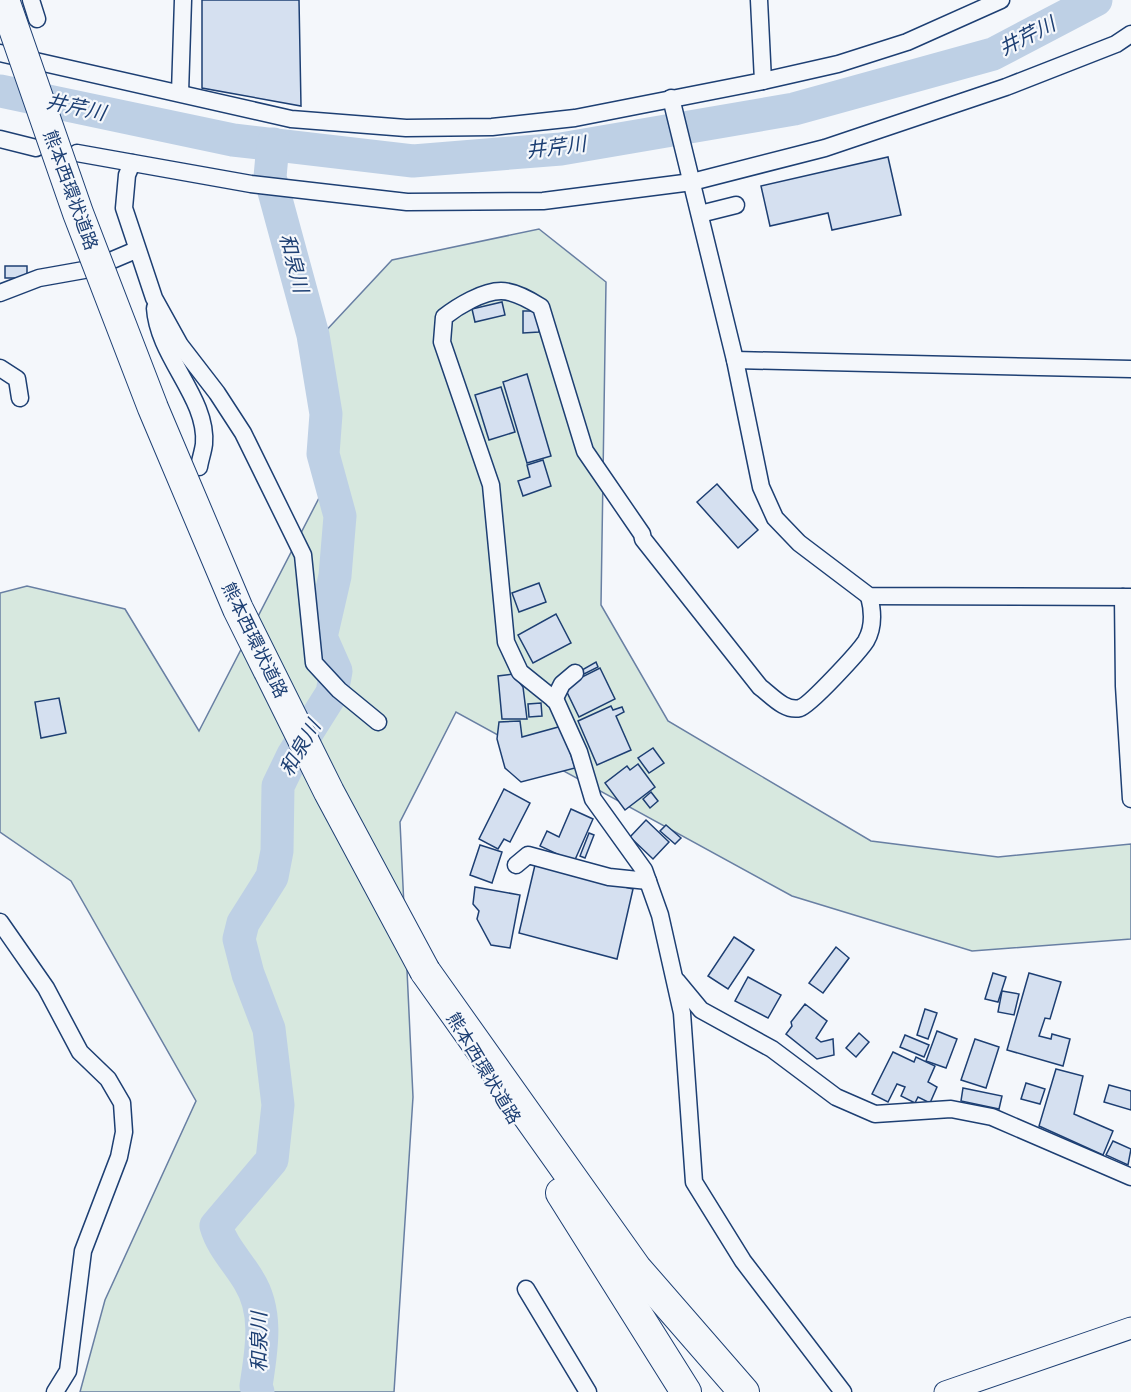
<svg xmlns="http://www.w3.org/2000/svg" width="1131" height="1392" font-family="Roboto,'Noto Sans JP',sans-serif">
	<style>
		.green { fill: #d7e8df; stroke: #687fa3; stroke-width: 1.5 }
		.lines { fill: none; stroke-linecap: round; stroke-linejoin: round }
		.river { stroke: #bed0e5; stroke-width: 33 }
		.building { fill: #d5e0f0; stroke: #1d3f73; stroke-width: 1.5 }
		.minor-casing { stroke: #1d3f73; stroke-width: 19 }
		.tertiary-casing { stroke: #1d3f73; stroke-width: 23 }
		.motorway-casing { stroke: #1d3f73; stroke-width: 32 }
		.minor { stroke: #f4f7fb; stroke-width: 16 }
		.tertiary { stroke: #f4f7fb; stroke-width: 21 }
		.motorway { stroke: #f4f7fb; stroke-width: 30 }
		.motorway-bridge-casing { stroke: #1d3f73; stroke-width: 32; stroke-linecap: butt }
		.motorway-bridge { stroke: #f4f7fb; stroke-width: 30 }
		.labels { text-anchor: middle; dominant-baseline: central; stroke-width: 4.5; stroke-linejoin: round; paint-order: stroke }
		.street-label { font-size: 18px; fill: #1d3f73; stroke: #f4f7fb }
		.water-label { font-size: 20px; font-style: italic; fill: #1d3f73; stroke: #f4f7fb }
	</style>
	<rect width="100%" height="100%" fill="#f4f7fb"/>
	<polygon class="green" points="539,229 606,282 601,605 668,721 871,841 998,857 1131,844 1131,939 972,951 792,896 456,712 400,822 413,1097 394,1392 80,1392 105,1300 196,1101 71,881 0,832 0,593 27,586 125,609 199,731 337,463 321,336 392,260"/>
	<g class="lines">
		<g class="river">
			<polyline points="0,91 233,140 413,161 561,149 794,109 993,54 1096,0"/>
			<path d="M258 1392 256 1386C261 1352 269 1313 249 1281 238 1262 222 1247 216 1226L272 1160 278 1105 269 1029 248 974 239 939 243 923 272 877 277 851 278 786 293 755 332 693 336 671 321 637 335 576 340 516 323 454 326 414 313 335 270 177 273 144"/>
		</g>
	</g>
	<g class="building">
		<polygon points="202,0 299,0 301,106 202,88"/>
		<polygon points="888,157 901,215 832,230 828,213 770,226 761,186"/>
		<rect x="5" y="266" width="22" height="12"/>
		<polygon points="502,302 505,315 475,322 472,309"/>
		<polygon points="523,311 538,311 539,332 523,333"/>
		<polygon points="527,374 551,456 527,463 503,382"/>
		<polygon points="501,387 515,432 489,440 475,395"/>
		<polygon points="543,460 551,486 523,496 518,481 530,477 527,465"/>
		<polygon points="717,484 758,530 738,548 697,502"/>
		<polygon points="539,583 546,602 519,612 512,593"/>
		<polygon points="556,614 571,643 533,663 518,635"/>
		<polygon points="596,662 598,667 584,674 582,670"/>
		<polygon points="600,668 615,699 579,717 564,686"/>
		<polygon points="513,674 523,687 527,719 502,719 498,676"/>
		<polygon points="59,698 66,733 41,738 35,702"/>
		<polygon points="541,703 542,716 529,717 528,704"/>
		<polygon points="611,706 613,710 622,707 624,712 616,716 631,750 597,765 578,721"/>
		<polygon points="520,721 522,737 562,726 575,768 521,782 505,768 497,739 499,722"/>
		<polygon points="653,748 664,763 649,773 638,758"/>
		<polygon points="638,764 655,787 625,810 605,783 627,766 630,770"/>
		<polygon points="504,789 530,803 510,842 504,839 498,849 479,839"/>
		<polygon points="651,792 658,801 650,808 643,799"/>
		<polygon points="571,809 593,819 574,862 540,846 547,831 559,837"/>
		<polygon points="646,820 669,842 653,859 630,837"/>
		<polygon points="666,825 681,838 675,844 660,831"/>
		<polygon points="589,833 594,835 585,858 580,856"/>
		<polygon points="480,845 502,852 492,883 470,875"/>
		<polygon points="535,865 633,889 617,959 519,933"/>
		<polygon points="475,887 520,895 510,948 491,945 477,919 479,911 473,904"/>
		<polygon points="734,937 754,950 728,989 708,976"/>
		<polygon points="836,947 849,958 823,993 809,983"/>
		<polygon points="993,973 1006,977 998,1002 985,999"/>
		<polygon points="1029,973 1061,982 1050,1019 1045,1018 1039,1036 1051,1039 1052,1034 1070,1039 1063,1066 1007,1050"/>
		<polygon points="748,977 781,995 768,1018 735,1001"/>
		<polygon points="1002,991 1019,994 1014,1015 998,1012"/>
		<polygon points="805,1004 827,1021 816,1038 821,1042 833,1039 834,1055 817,1059 786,1034 792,1026 791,1022"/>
		<polygon points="925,1009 937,1013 928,1039 917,1035"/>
		<polygon points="937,1031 957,1039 946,1068 926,1061"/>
		<polygon points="859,1033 869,1042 856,1057 846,1048"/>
		<polygon points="905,1035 929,1045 924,1057 900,1047"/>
		<polygon points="975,1039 999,1047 986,1088 961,1080"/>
		<polygon points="893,1052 914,1062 916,1057 935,1066 928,1082 937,1087 930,1103 918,1097 915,1103 901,1096 905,1087 897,1084 888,1102 872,1094"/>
		<polygon points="1056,1069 1083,1076 1074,1114 1113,1131 1103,1155 1039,1126"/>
		<polygon points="1026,1083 1045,1089 1040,1104 1021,1099"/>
		<polygon points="1109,1085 1131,1091 1131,1110 1104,1102"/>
		<polygon points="963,1088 1002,1096 999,1109 961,1101"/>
		<polygon points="1113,1141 1131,1149 1128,1165 1106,1155"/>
	</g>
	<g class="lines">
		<g class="minor-casing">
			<g id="minor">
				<polyline points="31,0 37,19"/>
				<polyline points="0,53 291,119 406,128 492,127 575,118 763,81 759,0"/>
				<polyline points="763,81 838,64 907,42 1001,0"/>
				<polyline points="180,93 183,0"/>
				<polyline points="671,98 735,360 761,487 775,518 799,543 869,596 1131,597"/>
				<polyline points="0,139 36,148"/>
				<polyline points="77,153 251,184 407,202 543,201 692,182 825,148 1006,87 1116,44 1131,34"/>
				<polyline points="132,163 127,175 124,208 154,298 180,345 217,393 243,433 303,555 314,663 339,690 378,722"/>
				<polyline points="700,214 736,205"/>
				<polyline points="110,261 136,250"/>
				<polyline points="0,293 39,278 84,270"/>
				<path d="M155 308C158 357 208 398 204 444 203 452 200 460 199 467"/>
				<polyline points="735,360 1131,369"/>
				<polyline points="0,368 17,379 20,398"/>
				<polyline points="1123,597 1124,686 1131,799"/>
				<polyline points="554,700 562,684 575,673"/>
				<polyline points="516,865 528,855 609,877 648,881"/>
				<polyline points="0,922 46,988 80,1052 108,1079 122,1103 124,1132 119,1157 83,1251 68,1371 55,1392"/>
				<polyline points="677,981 701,1010 772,1049 836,1097 875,1114 951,1109 992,1117 1131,1177"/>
				<polyline points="526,1289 588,1392"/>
				<path d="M843 1392 743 1261 694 1182 682 1013 660 915 644 870 593 799 579 752 556 701 520 672 506 642 491 485 442 342 444 317C458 306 483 291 501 291 514 291 530 300 541 307L585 451 642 534 643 539 760 687C771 695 785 712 800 708 810 705 859 652 866 641 874 627 873 611 869 596"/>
			</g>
		</g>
		<g class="tertiary-casing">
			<polyline id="tertiary" points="945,1392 1131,1328"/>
		</g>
		<g class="motorway-casing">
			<g id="motorway">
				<polyline points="425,971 636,1268 744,1392"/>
				<polyline points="561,1193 686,1392"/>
			</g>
		</g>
		<use href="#minor" class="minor"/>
		<use href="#tertiary" class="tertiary"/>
		<use href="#motorway" class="motorway"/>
		<g class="motorway-bridge-casing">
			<polyline id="motorway-bridge" points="4,0 78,213 153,408 238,609 329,792 425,971"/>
		</g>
		<use href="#motorway-bridge" class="motorway-bridge"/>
	</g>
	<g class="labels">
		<g class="street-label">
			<text transform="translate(71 190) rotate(70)">熊本西環状道路</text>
			<text transform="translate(255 640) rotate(64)">熊本西環状道路</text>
			<text transform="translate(484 1068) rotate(59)">熊本西環状道路</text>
		</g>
		<g class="water-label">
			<text transform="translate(1027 36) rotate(-27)">井芹川</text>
			<text transform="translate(76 107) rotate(12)">井芹川</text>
			<text transform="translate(556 147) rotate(-7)">井芹川</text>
			<text transform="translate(294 263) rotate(75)">和泉川</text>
			<text transform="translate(300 748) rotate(-60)">和泉川</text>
			<text transform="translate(259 1342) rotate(-90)">和泉川</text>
		</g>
	</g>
</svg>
